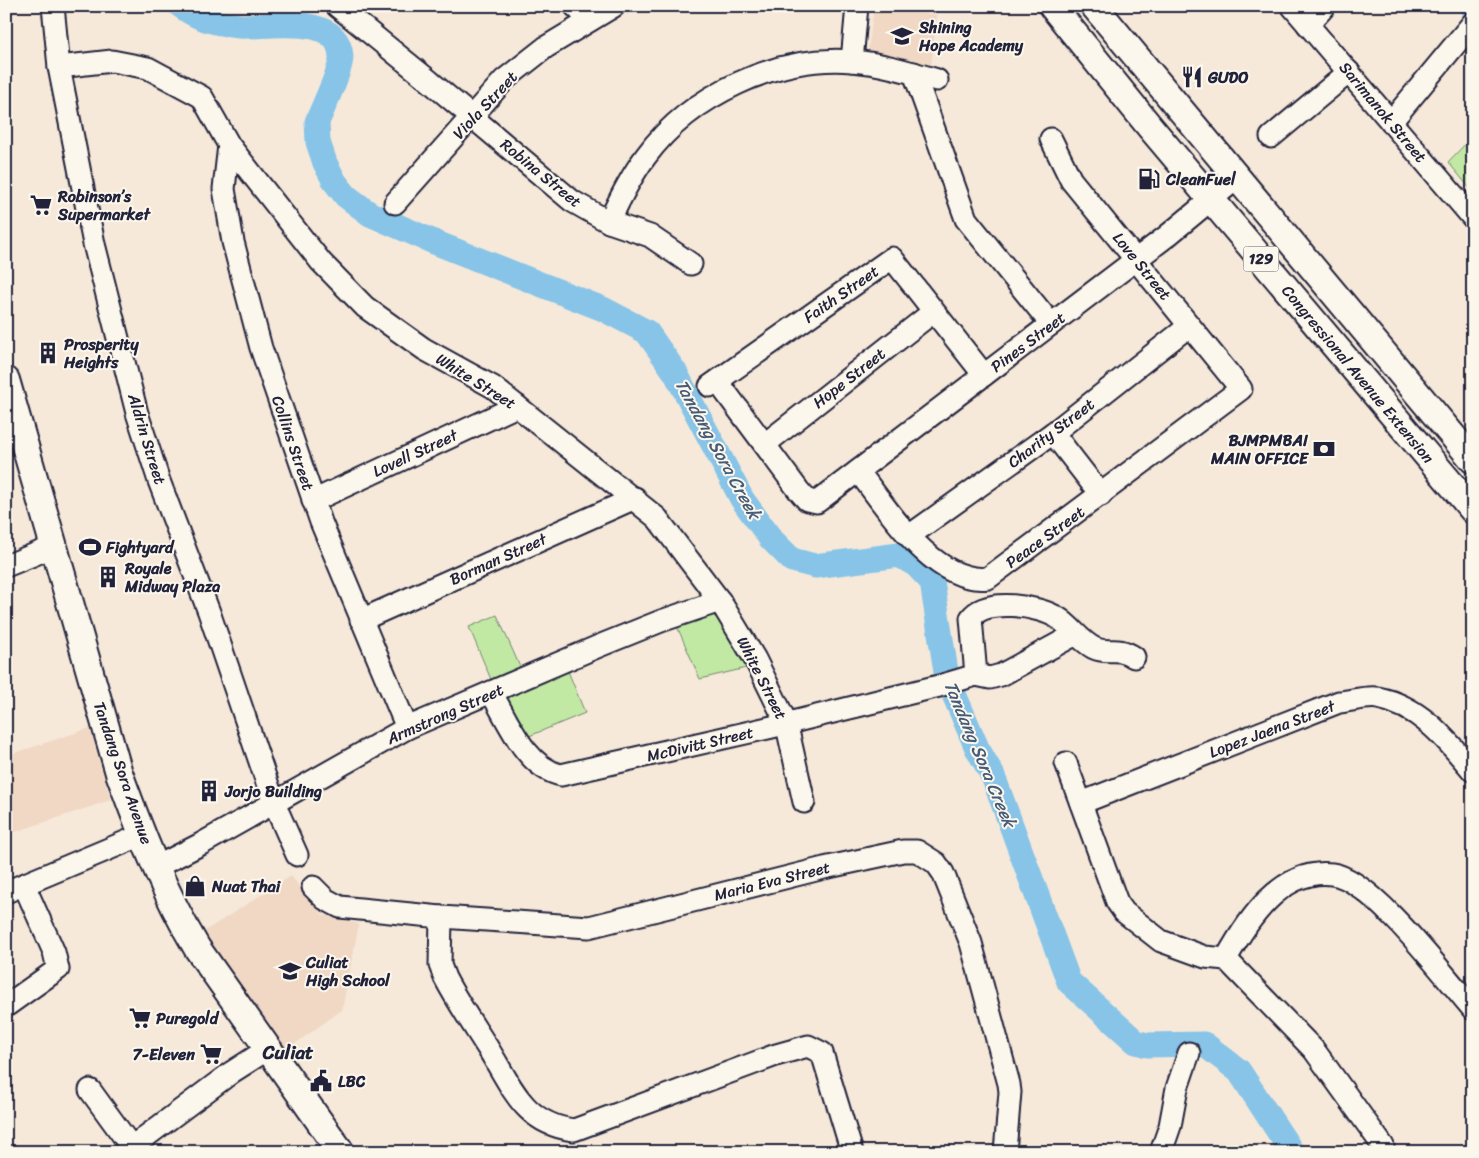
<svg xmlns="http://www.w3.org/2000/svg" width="1479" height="1158" font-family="Sriracha,sans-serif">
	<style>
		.built { fill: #f0d8c5 }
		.green { fill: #c2e9a4; stroke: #728670 }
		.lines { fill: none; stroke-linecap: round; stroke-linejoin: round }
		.river { stroke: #87c4e7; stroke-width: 25 }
		.minor-casing { stroke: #22223b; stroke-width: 25 }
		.major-casing { stroke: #22223b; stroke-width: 30 }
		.minor { stroke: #fbf7ec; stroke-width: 21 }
		.major { stroke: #fbf7ec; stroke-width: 26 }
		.labels { text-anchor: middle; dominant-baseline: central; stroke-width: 4; stroke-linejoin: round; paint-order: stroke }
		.shield { fill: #fbf7ec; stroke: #636270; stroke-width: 1 }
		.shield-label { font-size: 15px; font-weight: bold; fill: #22223b }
		.poi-label { font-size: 16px; font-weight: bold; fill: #22223b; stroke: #fbf7ec; text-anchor: start }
		.street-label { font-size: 16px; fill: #22223b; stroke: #fbf7ec }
		.water-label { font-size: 18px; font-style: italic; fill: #455b77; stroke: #fbf7ec }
		.quarter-label { font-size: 19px; font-weight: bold; fill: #22223b; stroke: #fbf7ec }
	</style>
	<rect width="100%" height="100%" fill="#f6e9da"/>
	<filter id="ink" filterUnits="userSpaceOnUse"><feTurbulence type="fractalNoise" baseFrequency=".02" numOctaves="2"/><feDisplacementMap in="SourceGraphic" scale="10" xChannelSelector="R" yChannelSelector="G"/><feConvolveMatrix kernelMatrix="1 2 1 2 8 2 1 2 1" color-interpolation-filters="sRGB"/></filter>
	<g filter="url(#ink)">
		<g class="built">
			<polygon points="874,7 937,15 931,66 867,58"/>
			<polygon points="90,728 111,800 6,835 6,756"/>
			<polygon points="291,876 322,914 359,924 342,1010 285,1051 203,932"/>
		</g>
		<g class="green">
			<polygon points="1473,136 1473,192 1448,162"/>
			<polygon points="711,613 718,620 746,668 700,679 676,624"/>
			<polygon points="497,615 524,676 495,689 469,627"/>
			<polygon points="566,666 585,713 522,739 495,694"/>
		</g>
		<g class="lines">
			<g class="river">
				<path d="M181 6C196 18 219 24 239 26 267 28 339 11 341 57 342 67 322 110 317 122L318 142 325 163 335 182 346 196 370 214 434 242 603 309 647 332 675 372 742 499 771 539 792 560 815 566 899 555 916 565 932 582 947 678 977 748 993 776 1069 982 1136 1042 1147 1045 1204 1044 1239 1071 1292 1152"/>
				<polyline points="1472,6 1473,7"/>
			</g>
			<g class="minor-casing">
				<g id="minor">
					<polyline points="53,6 59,67 94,244 137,413 159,481 209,612 274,803 297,855"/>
					<polyline points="337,6 427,79 572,201 609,222 650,236 691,264"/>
					<polyline points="575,6 590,20"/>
					<polyline points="1292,6 1473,218"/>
					<polyline points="1308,25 1325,6"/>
					<polyline points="852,61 857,6"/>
					<polyline points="59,67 112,61 148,68 202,97 229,145 321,262 365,307 424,349 493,387 657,518 720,601 755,659 786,722 804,802"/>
					<polyline points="914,73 966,219 1051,324"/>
					<polyline points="1391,122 1473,23"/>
					<polyline points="1271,137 1349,72"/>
					<polyline points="229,145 224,189 233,242 261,348 321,522 407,728"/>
					<polyline points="395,203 504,80 546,47 614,6"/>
					<path d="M609 222C620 198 631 176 646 156 691 95 777 55 852 61 880 63 910 72 937 80"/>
					<polyline points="718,382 799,491 807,500 817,502 1167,236 1237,178"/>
					<polyline points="710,386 892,258 984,375"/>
					<polyline points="1053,433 1101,495"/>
					<polyline points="765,444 933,312"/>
					<path d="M858 471C887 508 934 585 988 578L1241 389 1071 180 1051 139"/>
					<polyline points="313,501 517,406"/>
					<polyline points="909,536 1053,433 1189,326"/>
					<polyline points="6,566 55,546"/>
					<polyline points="361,620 635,498"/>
					<path d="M1076 634 1001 675 990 678 976 675 971 618C986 597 1040 606 1058 618 1071 626 1080 641 1094 648 1109 655 1116 645 1134 657"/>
					<path d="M491 692C508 721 526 768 561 775L772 727 939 686 976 675"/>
					<polyline points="1066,763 1117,902 1124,912 1161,941 1205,957 1226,959 1314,1050 1383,1146"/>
					<path d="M1081 803 1339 702C1351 701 1366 696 1378 698 1420 706 1447 740 1473 771"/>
					<polyline points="156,867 201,844 407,728 599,646 661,621 720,601"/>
					<polyline points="313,887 325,899 340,907 441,917 589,927 824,868 903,851 917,851 936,863 943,873 971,943 1009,1084 1010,1092 1005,1152"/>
					<polyline points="6,892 142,835"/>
					<path d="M441 917 440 965 445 978C458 1003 474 1026 489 1050 512 1087 524 1124 574 1130L776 1055 808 1046 822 1053 852 1152"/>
					<path d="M1226 959C1247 921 1281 868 1332 874 1371 878 1445 977 1473 1009"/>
					<polyline points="6,1006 58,969 54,952 24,885"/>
					<polyline points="90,1090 135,1152"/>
					<polyline points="125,1152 232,1072 268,1049"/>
					<polyline points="1161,1152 1170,1126 1177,1088 1189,1053"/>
				</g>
			</g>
			<g class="major-casing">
				<g id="major">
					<polyline points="1052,6 1150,127 1473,510"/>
					<polyline points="1094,6 1473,460"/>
					<path d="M6 380 119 773C141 833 164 893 197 948L341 1152"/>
				</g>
			</g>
			<use href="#minor" class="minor"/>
			<use href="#major" class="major"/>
		</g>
	</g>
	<defs>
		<g id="school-bare" transform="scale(1.725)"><path d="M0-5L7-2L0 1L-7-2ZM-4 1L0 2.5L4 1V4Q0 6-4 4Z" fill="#22223b" stroke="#fbf7ec" stroke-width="2.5" paint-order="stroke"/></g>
		<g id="restaurant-bare" transform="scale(1.725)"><path d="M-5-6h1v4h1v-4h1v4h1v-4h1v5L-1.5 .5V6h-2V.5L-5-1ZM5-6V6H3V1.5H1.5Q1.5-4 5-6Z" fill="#22223b" stroke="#fbf7ec" stroke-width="2.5" paint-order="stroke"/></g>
		<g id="fuel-bare" transform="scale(1.725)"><path d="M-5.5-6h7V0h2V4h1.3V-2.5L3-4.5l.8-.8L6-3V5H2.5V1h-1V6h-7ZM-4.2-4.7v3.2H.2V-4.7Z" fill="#22223b" stroke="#fbf7ec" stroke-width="2.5" paint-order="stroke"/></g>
		<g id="supermarket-bare" transform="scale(1.725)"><path d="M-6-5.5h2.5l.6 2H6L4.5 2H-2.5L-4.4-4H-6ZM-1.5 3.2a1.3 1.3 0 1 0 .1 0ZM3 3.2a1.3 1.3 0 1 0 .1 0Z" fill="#22223b" stroke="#fbf7ec" stroke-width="2.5" paint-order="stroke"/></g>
		<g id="building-bare" transform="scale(1.725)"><path d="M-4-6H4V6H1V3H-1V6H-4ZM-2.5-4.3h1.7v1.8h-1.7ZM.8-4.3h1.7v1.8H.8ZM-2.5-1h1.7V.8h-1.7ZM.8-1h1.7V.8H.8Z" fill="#22223b" stroke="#fbf7ec" stroke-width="2.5" paint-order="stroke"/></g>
		<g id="bank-bare" transform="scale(1.725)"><path d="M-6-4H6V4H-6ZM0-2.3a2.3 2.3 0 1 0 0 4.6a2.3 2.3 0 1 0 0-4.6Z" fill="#22223b" stroke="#fbf7ec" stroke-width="2.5" paint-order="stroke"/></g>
		<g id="stadium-bare" transform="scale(1.725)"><path d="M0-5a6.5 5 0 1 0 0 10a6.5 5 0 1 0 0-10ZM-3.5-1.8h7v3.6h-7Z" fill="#22223b" stroke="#fbf7ec" stroke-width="2.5" paint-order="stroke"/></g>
		<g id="shop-bare" transform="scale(1.725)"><path d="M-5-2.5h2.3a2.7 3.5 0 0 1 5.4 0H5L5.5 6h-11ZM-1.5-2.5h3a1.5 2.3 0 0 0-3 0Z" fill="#22223b" stroke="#fbf7ec" stroke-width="2.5" paint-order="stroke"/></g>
		<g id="civic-bare" transform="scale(1.725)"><path d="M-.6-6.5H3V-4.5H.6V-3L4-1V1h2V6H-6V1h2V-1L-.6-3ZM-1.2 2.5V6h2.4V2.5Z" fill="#22223b" stroke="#fbf7ec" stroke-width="2.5" paint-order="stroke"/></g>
	</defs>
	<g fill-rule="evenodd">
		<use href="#school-bare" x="902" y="36"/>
		<use href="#restaurant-bare" x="1192" y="77"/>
		<use href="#fuel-bare" x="1149" y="179"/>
		<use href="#supermarket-bare" x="41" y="205"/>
		<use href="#building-bare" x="48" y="353"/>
		<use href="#bank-bare" x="1324" y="449"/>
		<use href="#stadium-bare" x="90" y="547"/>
		<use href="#building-bare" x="108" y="577"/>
		<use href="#building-bare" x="209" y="791"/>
		<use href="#shop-bare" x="195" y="886"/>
		<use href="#school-bare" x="290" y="971"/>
		<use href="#supermarket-bare" x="140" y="1018"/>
		<use href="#supermarket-bare" x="211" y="1054"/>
		<use href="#civic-bare" x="321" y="1081"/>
	</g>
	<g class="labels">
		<rect class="shield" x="1243.5" y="246.5" width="35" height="25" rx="4"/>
		<g class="shield-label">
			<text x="1261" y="259">129</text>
		</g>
		<g class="poi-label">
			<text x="919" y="27">Shining<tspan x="919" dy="18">Hope Academy</tspan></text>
			<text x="1208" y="77">GUDO</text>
			<text x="1166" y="179">CleanFuel</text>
			<text x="58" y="196">Robinson’s<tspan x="58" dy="18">Supermarket</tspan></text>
			<text x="64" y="344">Prosperity<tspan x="64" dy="18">Heights</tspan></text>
			<text x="1308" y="440" text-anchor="end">BJMPMBAI<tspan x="1308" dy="18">MAIN OFFICE</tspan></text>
			<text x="106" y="547">Fightyard</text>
			<text x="125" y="568">Royale<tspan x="125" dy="18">Midway Plaza</tspan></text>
			<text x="225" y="791">Jorjo Building</text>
			<text x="212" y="886">Nuat Thai</text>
			<text x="306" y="962">Culiat<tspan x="306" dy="18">High School</tspan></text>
			<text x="156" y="1018">Puregold</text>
			<text x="195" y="1054" text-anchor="end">7-Eleven</text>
			<text x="338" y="1081">LBC</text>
		</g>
		<g class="street-label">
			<text transform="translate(485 105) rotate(-47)">Viola Street</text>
			<text transform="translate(1383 112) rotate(50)">Sarimanok Street</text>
			<text transform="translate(541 173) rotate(39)">Robina Street</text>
			<text transform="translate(1142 266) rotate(51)">Love Street</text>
			<text transform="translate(841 294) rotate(-35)">Faith Street</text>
			<text transform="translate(1028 342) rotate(-37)">Pines Street</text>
			<text transform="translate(1358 374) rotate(50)">Congressional Avenue Extension</text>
			<text transform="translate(849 378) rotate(-38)">Hope Street</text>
			<text transform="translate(476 381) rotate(32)">White Street</text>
			<text transform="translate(1051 433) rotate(-37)">Charity Street</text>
			<text transform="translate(147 439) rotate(73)">Aldrin Street</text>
			<text transform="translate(293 443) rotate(71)">Collins Street</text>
			<text transform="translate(415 453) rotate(-25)">Lovell Street</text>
			<text transform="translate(1045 537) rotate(-36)">Peace Street</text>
			<text transform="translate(498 559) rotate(-24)">Borman Street</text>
			<text transform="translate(762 678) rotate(63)">White Street</text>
			<text transform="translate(445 714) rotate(-24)">Armstrong Street</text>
			<text transform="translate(1272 729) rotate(-21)">Lopez Jaena Street</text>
			<text transform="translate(700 744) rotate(-13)">McDivitt Street</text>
			<text transform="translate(123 773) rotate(71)">Tandang Sora Avenue</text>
			<text transform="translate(772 881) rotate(-14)">Maria Eva Street</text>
		</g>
		<g class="water-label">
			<text transform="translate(718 449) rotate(61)">Tandang Sora Creek</text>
			<text transform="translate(980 754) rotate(67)">Tandang Sora Creek</text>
		</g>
		<g class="quarter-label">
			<text x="288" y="1052">Culiat</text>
		</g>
	</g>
	<rect width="1479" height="1158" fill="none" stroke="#fbf7ec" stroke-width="25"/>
	<rect x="12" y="12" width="1454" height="1133" fill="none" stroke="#22223b" stroke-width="2" filter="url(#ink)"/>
</svg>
